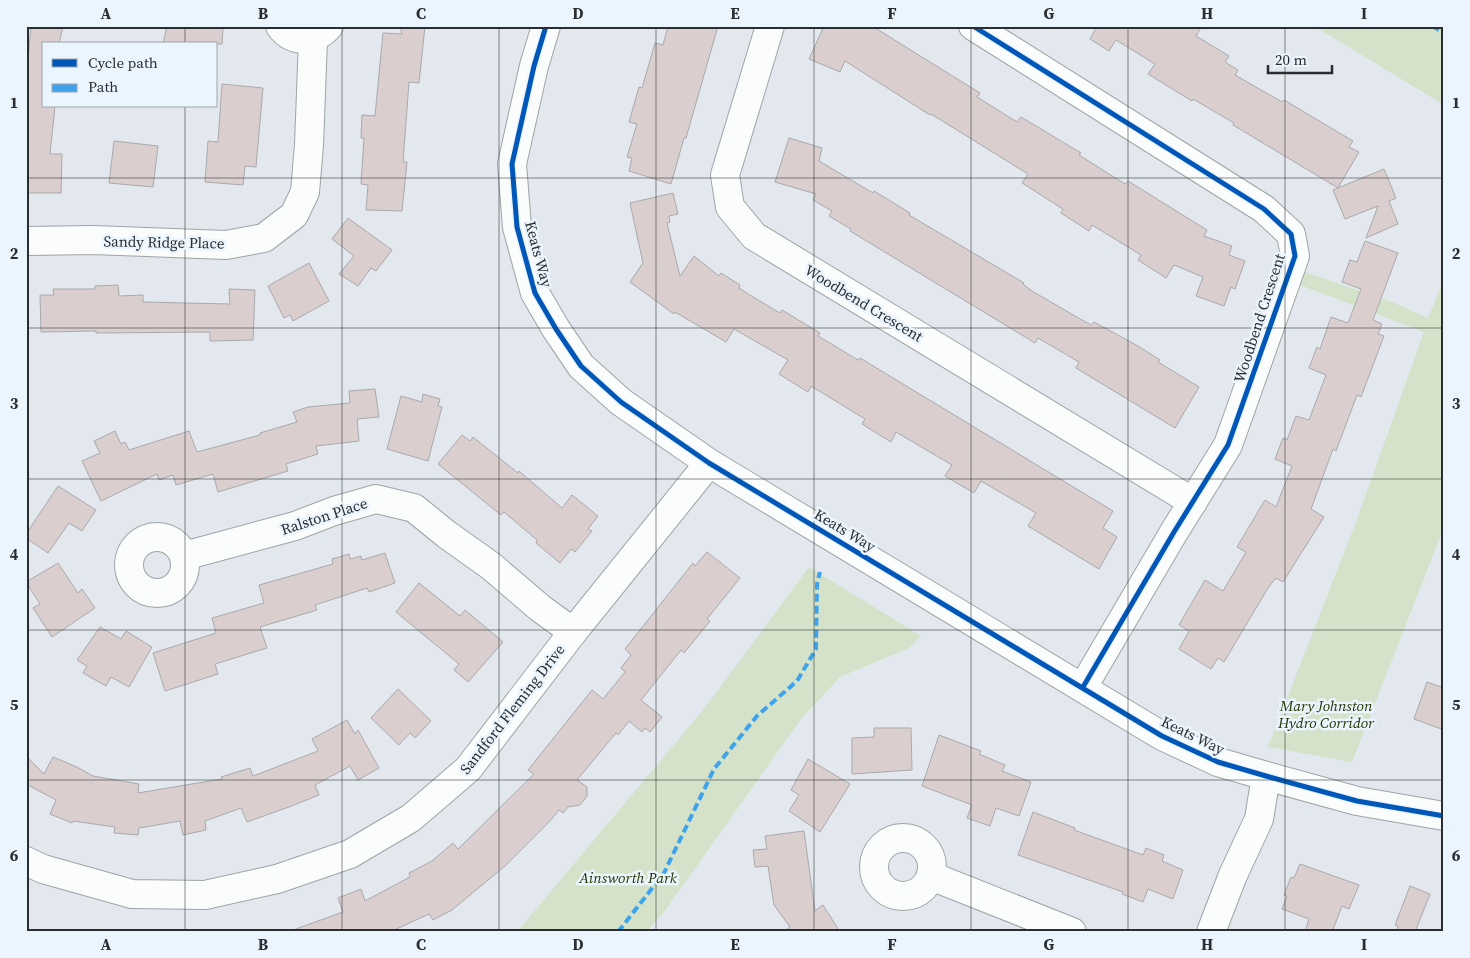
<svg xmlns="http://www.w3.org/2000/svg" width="1470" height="958" font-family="'Source Serif 4',serif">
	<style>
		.green { fill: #d4e2ca }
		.building { fill: #dbcecf; stroke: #a9a9ac }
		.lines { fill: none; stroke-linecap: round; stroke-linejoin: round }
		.minor-casing { stroke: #9fa4a7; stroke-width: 30 }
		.minor { stroke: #fbfcfc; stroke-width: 28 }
		.quiet { stroke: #3ea3eb; stroke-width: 4; stroke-dasharray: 8 4; stroke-linecap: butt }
		.cycleway-casing { stroke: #ebf5fe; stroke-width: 8 }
		.cycleway { stroke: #0057b8; stroke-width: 5 }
		.grid { fill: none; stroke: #2a2e31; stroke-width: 1; stroke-opacity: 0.55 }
		.labels { text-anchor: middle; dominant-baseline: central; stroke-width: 5; stroke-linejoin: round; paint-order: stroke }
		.street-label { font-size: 15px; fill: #2a2e31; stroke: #ebf5fe }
		.park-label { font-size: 15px; font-style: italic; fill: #253603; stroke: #ebf5fe }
		.neatline { fill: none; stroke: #2a2e31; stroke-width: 2 }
		.grid-label { font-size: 16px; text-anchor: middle; font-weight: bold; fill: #2a2e31 }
	</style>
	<rect width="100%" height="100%" fill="#e2e8ed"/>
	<g class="green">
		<polygon points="1314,26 1444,26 1444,105"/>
		<polygon points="1305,272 1392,302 1428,318 1444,279 1444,527 1352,762 1268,747 1356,522 1424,332 1300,285"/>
		<polygon points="809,567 921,636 909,648 840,677 801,719 664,912 646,932 517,932 707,705"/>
	</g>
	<g class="building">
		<polygon points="31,26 63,26 59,44 44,44 44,106 55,106 50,154 62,154 61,193 26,193 26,59 28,59"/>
		<polygon points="167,26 223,28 222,44 163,44"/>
		<polygon points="400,26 425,26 419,83 409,82 403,162 407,162 402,211 366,210 368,185 361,184 364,138 361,138 362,115 375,116 383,33 402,34"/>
		<polygon points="668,26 718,26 686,138 684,138 671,184 629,171 632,158 627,157 637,124 629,122 639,87 642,88 655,43 663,45"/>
		<polygon points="824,26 872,26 980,93 977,97 1017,122 1021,117 1081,153 1079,155 1125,184 1128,181 1207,230 1204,236 1232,246 1229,255 1245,261 1235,289 1231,287 1224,306 1196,296 1203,277 1174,265 1166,278 1138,260 1141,255 1092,225 1089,231 1061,213 1063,209 1022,183 1028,174 931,114 930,115 845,61 840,72 809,59"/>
		<polygon points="1094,26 1202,26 1196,36 1229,56 1225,62 1238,70 1235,75 1282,102 1284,100 1353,141 1349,147 1359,152 1338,188 1233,125 1234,123 1193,99 1192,101 1148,74 1155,64 1116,40 1109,51 1090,39 1096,28"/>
		<polygon points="222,84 263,88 256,167 245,166 243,185 205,182 208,141 218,142"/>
		<polygon points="789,138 822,148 819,161 873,193 874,191 910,213 909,215 1024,283 1023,284 1032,291 1082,320 1091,325 1094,322 1138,346 1160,360 1158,362 1199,387 1175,428 1076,368 1079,362 1038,338 1035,343 850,231 851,229 829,216 832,211 813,200 816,194 775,182"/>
		<polygon points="114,141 158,146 153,187 109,183"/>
		<polygon points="1384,169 1396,198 1389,201 1398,224 1366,238 1378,206 1345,219 1333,190"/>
		<polygon points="673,193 678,214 669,216 670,222 667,223 680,276 694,256 719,276 721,273 740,285 739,288 753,297 780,313 782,310 820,333 818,336 858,360 860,358 1113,511 1103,528 1117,537 1099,569 1028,526 1036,513 981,481 974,493 945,476 952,465 896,432 891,442 862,424 865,419 811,386 808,392 779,374 788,360 734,329 726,342 675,312 674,314 630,282 643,263 630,203"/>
		<polygon points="348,218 392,250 376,271 371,268 358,286 339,274 354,256 332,239"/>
		<polygon points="1365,241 1398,253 1373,320 1382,324 1378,334 1384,336 1361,397 1357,395 1336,451 1333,449 1311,509 1324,517 1283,582 1276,578 1268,588 1224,662 1218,658 1211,669 1179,649 1189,631 1179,625 1205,580 1223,591 1246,552 1237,547 1265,500 1276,507 1292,466 1275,459 1283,438 1287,440 1296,416 1309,420 1326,375 1309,368 1317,347 1320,349 1331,317 1348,323 1361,289 1342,282 1350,260 1357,262"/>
		<polygon points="309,263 329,301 293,321 290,315 284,318 268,286"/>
		<polygon points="118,285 119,296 143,295 143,302 230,304 229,289 255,290 253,340 210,341 210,332 96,333 96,331 41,332 40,295 54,295 53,289 95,289 95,286"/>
		<polygon points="375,389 379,417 357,419 359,441 316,446 318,454 286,464 288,471 218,492 213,474 176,485 173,475 159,480 157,474 101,501 82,461 100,453 94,441 115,431 121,444 125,442 129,450 189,431 197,452 260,435 260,433 297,422 293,412 308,407 350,403 349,391"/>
		<polygon points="423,394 440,399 438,406 442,407 428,461 387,449 401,396 422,402"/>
		<polygon points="462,435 470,441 473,437 518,473 519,471 562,508 572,495 598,516 588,529 592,531 575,552 571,549 560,563 536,543 537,540 504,512 501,515 438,464"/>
		<polygon points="58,486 96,510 82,531 69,523 48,553 26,538 26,534"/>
		<polygon points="707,552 740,578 707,619 710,621 684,653 681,650 641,700 662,717 650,732 645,728 642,732 629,721 618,735 616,733 577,780 587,787 587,796 580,805 568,807 563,813 559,810 550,821 505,866 452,910 433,920 429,914 390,932 293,932 293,930 343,912 338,898 361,889 365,901 410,877 409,873 432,861 453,843 458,849 534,774 528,770 592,690 603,699 625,672 621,668 631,655 625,649 693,563 695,566"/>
		<polygon points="385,553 395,583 369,592 367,588 315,605 317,610 260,627 267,648 215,664 218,674 165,691 153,653 216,633 212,618 264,603 259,585 333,564 332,559 349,554 350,559 361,556 362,560"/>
		<polygon points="58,563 78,593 82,589 95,608 52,637 33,608 40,604 26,582"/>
		<polygon points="419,583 460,616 465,610 503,642 468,682 454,670 459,664 396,612"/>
		<polygon points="100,627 121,639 126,631 152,647 129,687 111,677 106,686 83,673 87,666 77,660"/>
		<polygon points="1427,682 1444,688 1444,730 1414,719"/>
		<polygon points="398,689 431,721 415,738 410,733 399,745 371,718"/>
		<polygon points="347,720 355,734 358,730 379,768 358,780 350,766 315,785 319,795 289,807 247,822 241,808 205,821 206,830 183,835 180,821 139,828 138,835 114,833 115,827 73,821 72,823 50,814 56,800 26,784 26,756 44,774 53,757 77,767 93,776 139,784 138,793 222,779 221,777 250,768 253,776 318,751 312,739"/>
		<polygon points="874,728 911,728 912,770 852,774 852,738 874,737"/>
		<polygon points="939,735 981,751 979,754 1005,765 1002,771 1031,782 1019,816 996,808 990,826 967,818 972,805 922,786"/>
		<polygon points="808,759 850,784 820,832 789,811 799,795 791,790"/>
		<polygon points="1033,812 1075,828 1074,830 1143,855 1146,848 1164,855 1162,861 1183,870 1173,899 1148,889 1143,902 1122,894 1123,892 1018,855"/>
		<polygon points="804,831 815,911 823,905 840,932 783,932 790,927 774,905 768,866 755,867 753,850 767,849 765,836"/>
		<polygon points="1300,864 1359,885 1349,909 1342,906 1332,932 1305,932 1309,919 1282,909 1287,896 1284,895 1291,877 1294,878"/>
		<polygon points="1410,886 1430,894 1415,932 1396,932 1398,926 1395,925"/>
	</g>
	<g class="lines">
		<g class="minor-casing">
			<g id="minor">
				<path d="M280 26C293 45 316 41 329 26"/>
				<polyline points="546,26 534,66 512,164 517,227 535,293 556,329 581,366 621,402 709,463 1162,736 1218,762 1266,776 1357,801 1444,816"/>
				<polyline points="770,26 725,175 730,207 754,236 1193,502"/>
				<polyline points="973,26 1264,209 1291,234 1295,256 1228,445 1174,532 1083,687"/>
				<polyline points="26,241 93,240 226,245 264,238 294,215 305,192 309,145 313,39"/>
				<circle cx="157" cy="565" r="28"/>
				<polyline points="184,556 295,526 334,511 376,499 414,508 446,534 491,566 540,608 573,632"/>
				<circle cx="903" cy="867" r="29"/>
				<polyline points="26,861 43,869 132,894 205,895 277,879 350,854 411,818 468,769 573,632 709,463"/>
				<polyline points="931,876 1072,932"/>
				<polyline points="1211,932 1233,875 1259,819 1266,776"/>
			</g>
		</g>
		<use href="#minor" class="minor"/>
		<g class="quiet">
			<polyline points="1432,26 1444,33"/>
			<polyline points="618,932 664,873 714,769 757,716 797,681 816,649 817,584 820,572"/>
		</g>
		<g class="cycleway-casing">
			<g id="cycleway">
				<polyline points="546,26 534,66 512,164 517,227 535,293 556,329 581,366 621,402 709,463 1162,736 1218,762 1266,776 1357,801 1444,816"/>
				<polyline points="973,26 1264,209 1291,234 1295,256 1228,445 1174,532 1083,687"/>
			</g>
		</g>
		<use href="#cycleway" class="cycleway"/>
	</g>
	<path class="grid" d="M185 26V44M342 26V932M499 26V932M656 26V932M814 26V932M971 26V932M1128 26V932M1285 26V932M185 106V932M26 178H1444M26 328H1444M26 479H1444M26 630H1444M26 780H1444"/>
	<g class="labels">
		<g class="street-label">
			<text transform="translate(164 242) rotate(1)">Sandy Ridge Place</text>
			<text transform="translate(539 254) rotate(75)">Keats Way</text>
			<text transform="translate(864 303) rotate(31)">Woodbend Crescent</text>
			<text transform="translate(1259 318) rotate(-72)">Woodbend Crescent</text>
			<text transform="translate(324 516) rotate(-18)">Ralston Place</text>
			<text transform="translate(845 530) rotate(31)">Keats Way</text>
			<text transform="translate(512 709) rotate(-52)">Sandford Fleming Drive</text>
			<text transform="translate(1193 735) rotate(26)">Keats Way</text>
		</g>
		<g class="park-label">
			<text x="1326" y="705">Mary Johnston<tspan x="1326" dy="17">Hydro Corridor</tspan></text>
			<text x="628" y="877">Ainsworth Park</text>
		</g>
	</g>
	<rect width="1470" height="958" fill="none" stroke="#ebf5fe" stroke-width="55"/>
	<rect x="42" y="42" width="175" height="65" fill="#ebf5fe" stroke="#9ea5ac"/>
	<rect x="52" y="59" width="25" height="8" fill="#0057b8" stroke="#9ea5ac"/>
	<text x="88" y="68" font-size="15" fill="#2a2e31">Cycle path</text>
	<rect x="52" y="84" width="25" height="8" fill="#3ea3eb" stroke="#9ea5ac"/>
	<text x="88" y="92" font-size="15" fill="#2a2e31">Path</text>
	<path d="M1268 65v8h64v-8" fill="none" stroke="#2a2e31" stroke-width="2.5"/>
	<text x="1275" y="65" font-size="15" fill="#2a2e31" stroke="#ebf5fe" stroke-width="4" paint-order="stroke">20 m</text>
	<rect x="28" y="28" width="1414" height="902" class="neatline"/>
	<g class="grid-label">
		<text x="106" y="19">A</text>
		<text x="263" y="19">B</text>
		<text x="421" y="19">C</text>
		<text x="578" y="19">D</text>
		<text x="735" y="19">E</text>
		<text x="892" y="19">F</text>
		<text x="1049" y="19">G</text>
		<text x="1207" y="19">H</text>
		<text x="1364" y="19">I</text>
		<text x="14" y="108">1</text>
		<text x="1456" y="108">1</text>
		<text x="14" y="259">2</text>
		<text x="1456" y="259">2</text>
		<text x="14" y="409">3</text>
		<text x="1456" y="409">3</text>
		<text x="14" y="560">4</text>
		<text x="1456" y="560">4</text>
		<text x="14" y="710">5</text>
		<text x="1456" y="710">5</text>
		<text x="14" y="861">6</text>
		<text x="1456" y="861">6</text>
		<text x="106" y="950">A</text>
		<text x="263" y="950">B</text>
		<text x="421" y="950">C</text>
		<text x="578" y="950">D</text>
		<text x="735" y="950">E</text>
		<text x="892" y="950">F</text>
		<text x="1049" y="950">G</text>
		<text x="1207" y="950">H</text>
		<text x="1364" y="950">I</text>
	</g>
</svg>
